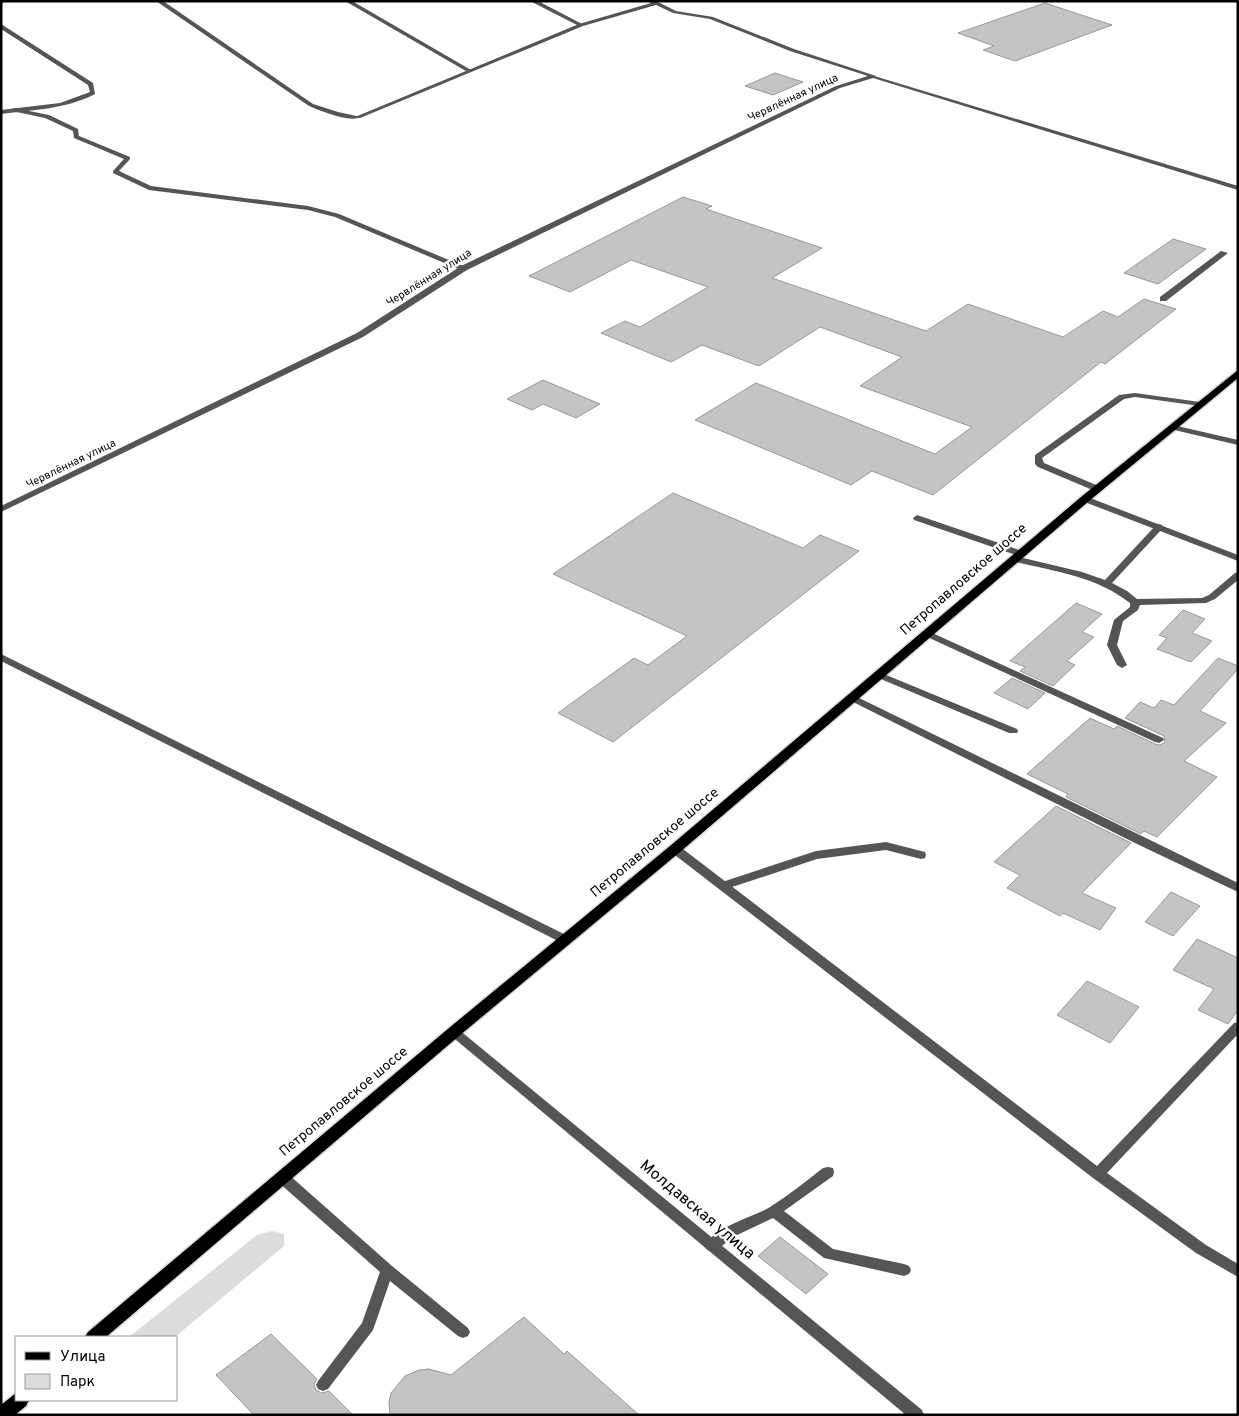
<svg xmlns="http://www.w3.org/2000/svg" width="1239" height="1416" font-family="Overpass,sans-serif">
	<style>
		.green { fill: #dcdcdc }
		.building { fill: #c4c4c4; stroke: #999 }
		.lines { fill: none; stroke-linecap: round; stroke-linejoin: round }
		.primary-casing { stroke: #dbdbdb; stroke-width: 3 }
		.lane { fill: #555; fill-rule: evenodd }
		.street { fill: #555; fill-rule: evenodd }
		.primary { fill: #000; fill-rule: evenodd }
		.labels { text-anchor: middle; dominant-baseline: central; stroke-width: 4.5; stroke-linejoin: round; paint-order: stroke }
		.far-street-label { font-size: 11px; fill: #000; stroke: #fff }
		.street-label { font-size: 14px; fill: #000; stroke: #fff }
		.near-street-label { font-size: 16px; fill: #000; stroke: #fff }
	</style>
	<rect width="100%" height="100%" fill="#fff"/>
	<polygon class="green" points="272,1231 284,1234 284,1246 175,1337 129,1337 257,1235"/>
	<g class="building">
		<polygon points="1045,3 1112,25 1015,61 983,50 994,46 958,33"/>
		<polygon points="775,73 803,82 773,95 745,86"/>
		<polygon points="683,197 712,206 706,209 822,248 772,278 926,331 968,304 1063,337 1103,311 1118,317 1144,299 1176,309 1105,364 1101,362 933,495 872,471 851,485 695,420 756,383 935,454 972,427 860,386 902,357 820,327 759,366 702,345 671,362 601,333 625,321 640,327 708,287 631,260 570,292 529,276"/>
		<polygon points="1173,239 1206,249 1158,284 1124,273"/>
		<polygon points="543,380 600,404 576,418 543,404 532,410 507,399"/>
		<polygon points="673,493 803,548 820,535 859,551 613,742 558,713 634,658 648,665 687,636 553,574"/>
		<polygon points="1076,603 1102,614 1082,632 1094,637 1067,661 1075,665 1053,686 1020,671 1025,667 1010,661"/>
		<polygon points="1183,610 1205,619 1192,633 1212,641 1191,662 1157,649 1167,638 1159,635"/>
		<polygon points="1218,658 1238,666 1238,669 1200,711 1226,723 1184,761 1217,777 1157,837 1144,831 1141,834 1066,797 1068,794 1027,774 1090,718 1114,729 1117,726 1155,744 1160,745 1165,742 1164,736 1125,718 1140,702 1154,708 1161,700 1174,705"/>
		<polygon points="1012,678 1045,693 1028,709 994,693"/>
		<polygon points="1056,806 1131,843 1082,893 1116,908 1100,930 1063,913 1060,916 1007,888 1020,875 994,862"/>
		<polygon points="1171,892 1200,906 1173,936 1145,922"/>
		<polygon points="1197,939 1238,958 1238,1010 1228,1024 1198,1010 1214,989 1173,970"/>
		<polygon points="1087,981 1139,1007 1110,1043 1057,1015"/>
		<polygon points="780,1237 828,1274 806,1294 758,1256"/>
		<polygon points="524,1317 564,1354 567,1351 639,1415 390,1415 389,1402 391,1393 405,1376 419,1370 429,1369 451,1375"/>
		<polygon points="271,1334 317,1379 314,1384 316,1390 322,1393 329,1391 353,1415 254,1415 216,1375"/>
	</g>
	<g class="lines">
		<g class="primary-casing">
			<g id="primary">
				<polygon points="1238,370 1238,378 1089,501 680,852 459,1036 106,1337 85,1337 88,1332 449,1028 670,846 1081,497"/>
				<polygon points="16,1393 16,1400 29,1400 26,1406 15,1415 1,1415 1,1405"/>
			</g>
		</g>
		<g class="lane">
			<polygon points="648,1 656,1 676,11 713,17 794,49 876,76 871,77 790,51 710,19 673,13 656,5 583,26 360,118 355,117 579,24 651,3"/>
			<polygon points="14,108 49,115 78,129 79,136 130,157 130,159 119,171 151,186 308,206 339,214 468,268 461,270 335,217 308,210 149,190 113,173 113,171 124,159 74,138 73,131 45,118 12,111 11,110"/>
			<polygon points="1221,251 1228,253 1166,301 1160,301 1160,297"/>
			<polygon points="1135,393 1200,402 1204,404 1200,406 1135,397 1124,399 1042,458 1044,463 1101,487 1102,489 1101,491 1095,491 1038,467 1035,464 1035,455 1119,395"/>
			<polygon points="1170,425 1173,425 1238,440 1238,445 1170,429"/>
			<polygon points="917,515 1025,552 1027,554 1025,556 1019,556 914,520 913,518"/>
			<path d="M1159 524 1162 525 1163 527 1162 529 1112 583 1127 591 1137 599 1202 598 1209 595 1235 573 1238 572V580L1215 599 1206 603 1140 605 1138 610 1123 621 1117 645 1127 665 1122 668 1117 665 1107 645 1114 620 1130 607V603C1096 576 1053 571 1012 561L1010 559 1015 556 1082 572 1105 580 1156 525Z"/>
			<polygon points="928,631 1163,738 1164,740 1159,743 1155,742 925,636 923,634 925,632"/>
			<polygon points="879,672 1017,729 1018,731 1017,733 1009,733 876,677 874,675 876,673"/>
			<polygon points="853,695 1238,883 1238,892 1137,844 849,700 848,698 849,696"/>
			<polygon points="886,842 925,852 926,855 925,858 921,859 886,850 817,859 723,890 719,889 717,886 719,883 816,851"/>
			<path d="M828 1167 833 1168 834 1172 833 1176 784 1211 833 1249 904 1264 909 1266 911 1270 909 1274 904 1276 824 1258 773 1218 733 1237 717 1250 712 1251 707 1250 705 1246C715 1226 752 1218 770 1207 789 1195 806 1181 823 1168Z"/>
			<polygon points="283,1173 288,1174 392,1266 468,1328 470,1332 468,1336 463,1338 458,1336 390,1281 373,1330 328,1389 323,1391 318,1389 316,1385 318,1381 362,1323 380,1272 278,1182 277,1178 278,1174"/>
		</g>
		<g class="street">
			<path d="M156 1H163L313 104 338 112 361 117C350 123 321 111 309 106Z"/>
			<polygon points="345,1 352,1 471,70 466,71"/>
			<polygon points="530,1 538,1 584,25 579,26"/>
			<path d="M1 24 93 83 95 94C66 109 34 110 1 114V110L60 103 90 92 88 85 1 29Z"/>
			<polygon points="871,75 1238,186 1238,190 873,78 840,88 467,270 363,337 1,512 1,506 357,333 461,266 836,86"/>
			<polygon points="1085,496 1238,555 1238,561 1082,501 1081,499"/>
			<polygon points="1,654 570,937 572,940 570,943 562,943 1,661"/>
			<polygon points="675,845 679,846 1097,1166 1234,1023 1238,1022 1238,1034 1107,1173 1206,1245 1238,1264 1238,1277 1196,1253 1093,1178 671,852 670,849 671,846"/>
			<polygon points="454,1028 458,1029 922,1410 924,1415 906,1415 450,1035 448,1032 450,1029"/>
		</g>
		<use href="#primary" class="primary"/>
	</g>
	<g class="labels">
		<g class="far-street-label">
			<text transform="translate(793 98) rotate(-25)">Червлённая улица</text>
			<text transform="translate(429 278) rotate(-32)">Червлённая улица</text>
			<text transform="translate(71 464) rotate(-26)">Червлённая улица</text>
		</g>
		<g class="street-label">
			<text transform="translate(964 580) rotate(-41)">Петропавловское шоссе</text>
			<text transform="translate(655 843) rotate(-40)">Петропавловское шоссе</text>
			<text transform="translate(344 1102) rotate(-40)">Петропавловское шоссе</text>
		</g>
		<g class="near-street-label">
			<text transform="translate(697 1210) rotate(40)">Молдавская улица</text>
		</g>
	</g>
	<rect width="1239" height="1416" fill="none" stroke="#000000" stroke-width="5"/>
	<rect x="15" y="1336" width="162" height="65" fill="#ffffff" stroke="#999999"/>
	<rect x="25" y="1352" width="25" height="8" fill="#000000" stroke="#999999"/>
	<text x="60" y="1361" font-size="15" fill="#000000">Улица</text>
	<rect x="25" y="1374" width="25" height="15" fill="#dcdcdc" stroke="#999999"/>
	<text x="60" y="1386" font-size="15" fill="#000000">Парк</text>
</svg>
